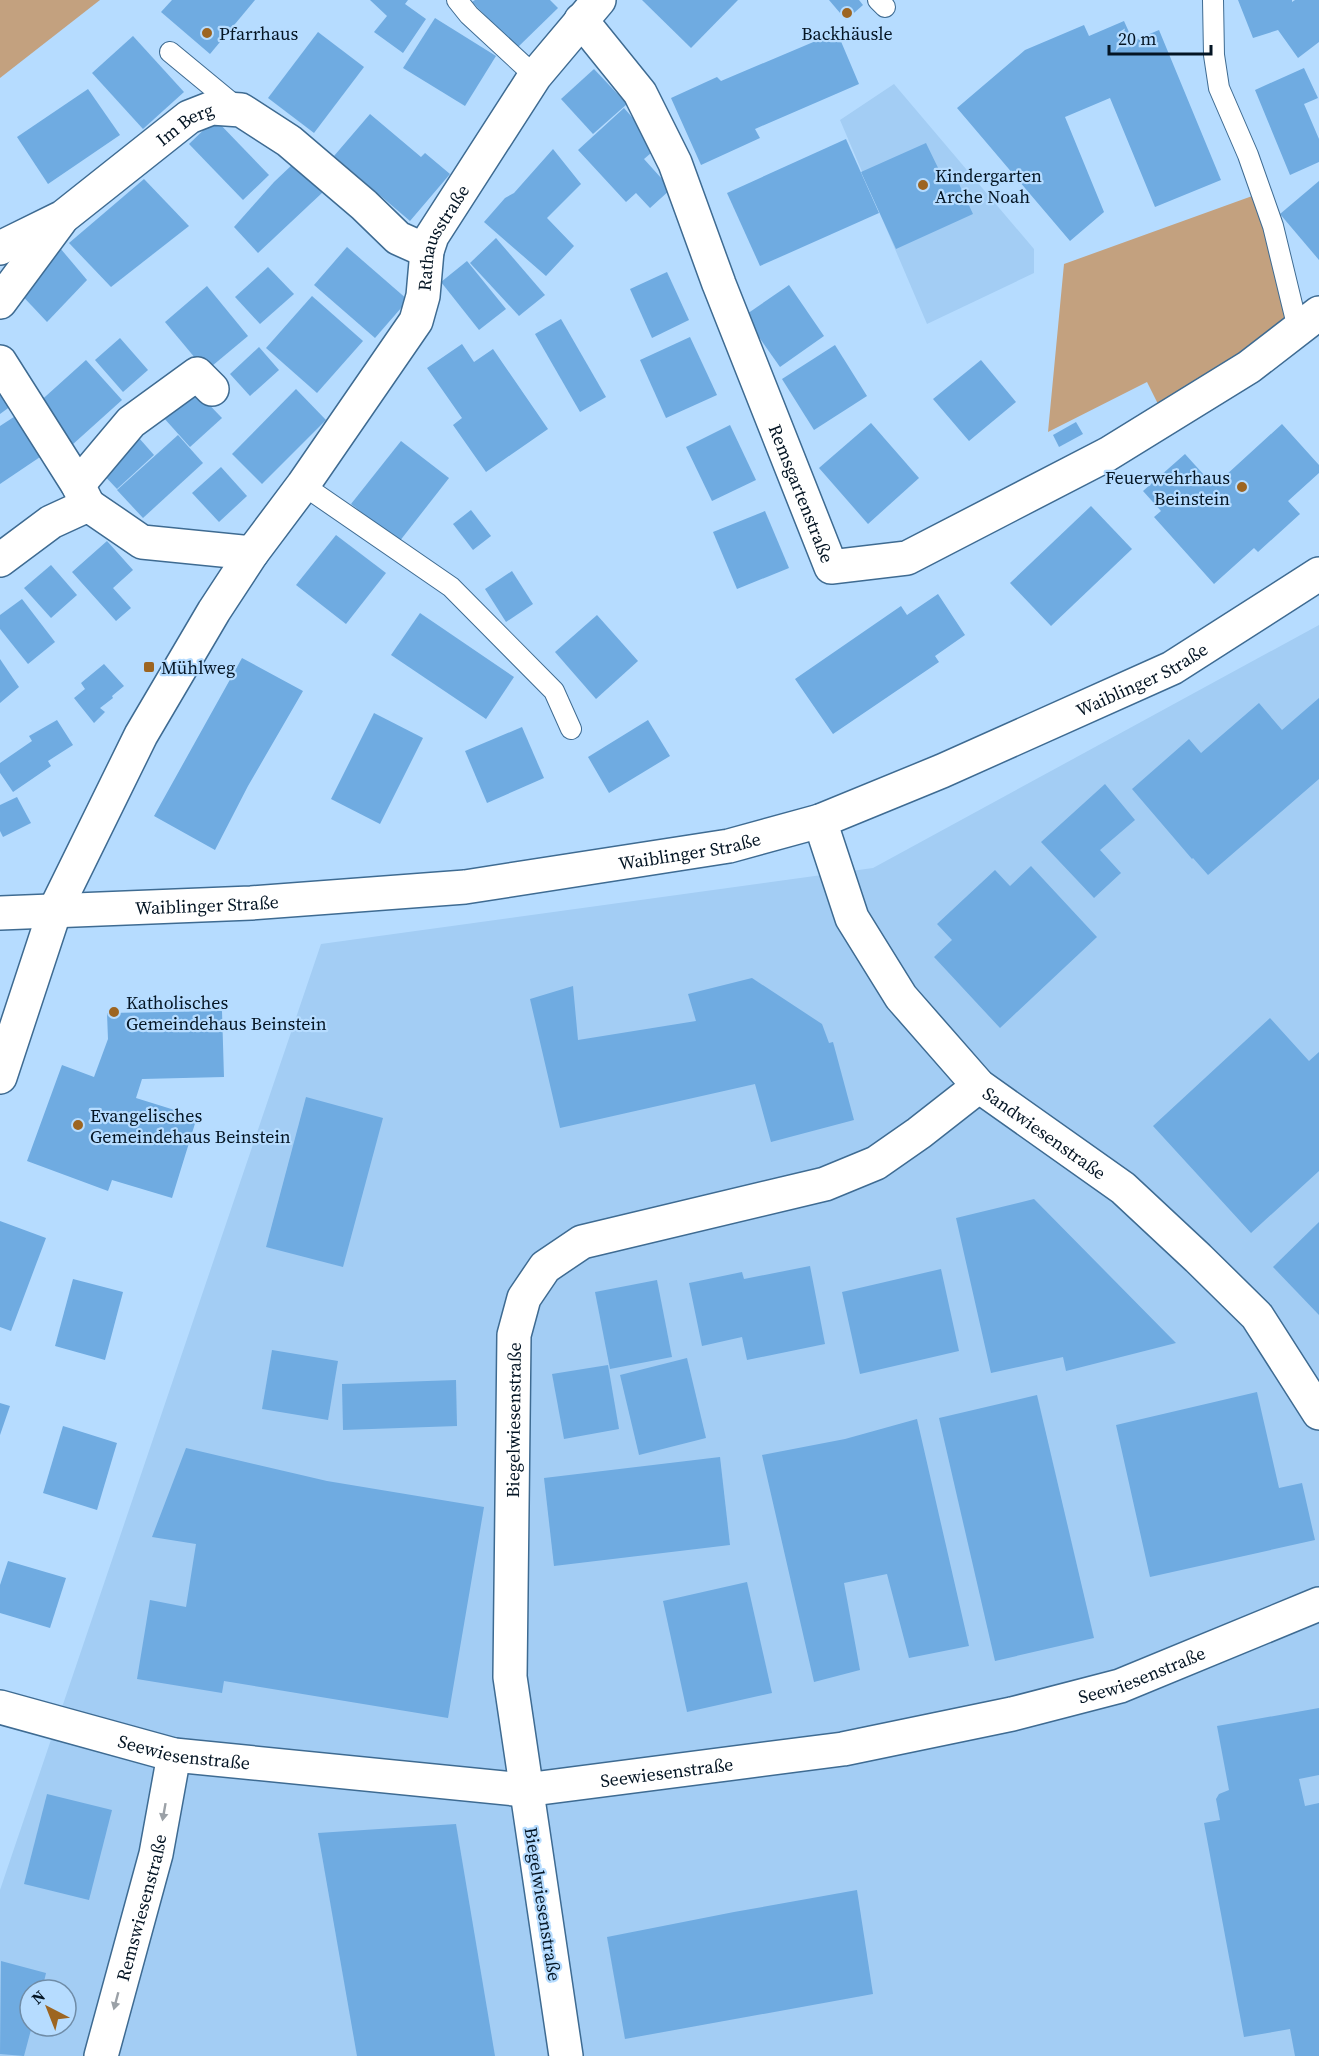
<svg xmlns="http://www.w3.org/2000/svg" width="1319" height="2056" font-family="'Source Serif 4',serif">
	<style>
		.built { fill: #a3cdf4; fill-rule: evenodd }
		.green { fill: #c3a17f }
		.building { fill: #6fabe1 }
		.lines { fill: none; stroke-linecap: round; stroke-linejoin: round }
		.lane-casing { stroke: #3e6b92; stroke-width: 22 }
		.street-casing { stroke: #3e6b92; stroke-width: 36 }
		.secondary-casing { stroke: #3e6b92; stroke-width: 36 }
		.lane { stroke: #fff; stroke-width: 20 }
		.street { stroke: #fff; stroke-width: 33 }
		.secondary { stroke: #fff; stroke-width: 33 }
		.oneway { fill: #9ba1a7 }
		.poi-dot { fill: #9d6521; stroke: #b6dcff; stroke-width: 2 }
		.labels { text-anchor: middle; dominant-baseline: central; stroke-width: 4.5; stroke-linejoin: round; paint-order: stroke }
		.poi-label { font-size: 18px; fill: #041524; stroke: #b6dcff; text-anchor: start }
		.street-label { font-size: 18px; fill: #041524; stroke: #b6dcff }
	</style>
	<rect width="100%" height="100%" fill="#b6dcff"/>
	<g class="built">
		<polygon points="894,84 1034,249 1034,273 927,324 840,120"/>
		<path d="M1319 625V2056H0V1890L321 944 873 868ZM30 1990H66V2026H30Z"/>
	</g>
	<g class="green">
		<polygon points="0,0 100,0 0,78"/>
		<polygon points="1255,195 1288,321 1234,364 1159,406 1147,382 1048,432 1064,264"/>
	</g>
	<g class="building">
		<polygon points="172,0 255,0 210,54 161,12"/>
		<polygon points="370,0 408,0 405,4 426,19 403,53 374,32 387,16"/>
		<polygon points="475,0 550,0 558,8 517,48 472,2"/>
		<polygon points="642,0 738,0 691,48"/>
		<polygon points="829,0 859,0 863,5 846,20"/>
		<polygon points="1238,0 1292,0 1292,2 1295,0 1319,0 1319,42 1298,58 1278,30 1253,38"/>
		<polygon points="435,18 496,56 465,106 403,68"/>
		<polygon points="1124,21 1133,41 1159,30 1221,180 1155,207 1110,98 1065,117 1104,212 1070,241 957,108 1025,50 1084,25 1089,36"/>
		<polygon points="318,32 364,67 314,133 268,98"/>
		<polygon points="837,32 859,84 755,129 760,138 701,165 671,98 717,77 721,81"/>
		<polygon points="133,36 184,92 143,129 92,73"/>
		<polygon points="1304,68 1318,98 1304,104 1319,139 1319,162 1290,175 1255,90"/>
		<polygon points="594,69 627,104 593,134 561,99"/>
		<polygon points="88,89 120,135 48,184 17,137"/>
		<polygon points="624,108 658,147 644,159 671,189 650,208 636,193 626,202 578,150"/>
		<polygon points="370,114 421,157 425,153 450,174 410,221 334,156"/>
		<polygon points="215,119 269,175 243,200 189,144"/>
		<polygon points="846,139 879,213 760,266 727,193"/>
		<polygon points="926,143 942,176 953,171 973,214 896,249 861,172"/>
		<polygon points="553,149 581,184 547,218 574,246 546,276 484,222 505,198 514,193"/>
		<polygon points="294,163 323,192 258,253 234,227 274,182"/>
		<polygon points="144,179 189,226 111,287 69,243"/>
		<polygon points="1319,181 1319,260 1280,214"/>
		<polygon points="496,238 545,295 519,316 470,263"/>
		<polygon points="347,247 408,300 375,338 314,285"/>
		<polygon points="60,248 87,280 47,322 16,289"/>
		<polygon points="467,261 506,309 479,330 441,282"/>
		<polygon points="268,267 294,294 260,324 235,297"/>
		<polygon points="667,272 689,320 652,338 630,289"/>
		<polygon points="789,285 824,336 780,367 744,316"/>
		<polygon points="207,286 248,336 206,371 165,322"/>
		<polygon points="312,296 363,341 317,393 266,348"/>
		<polygon points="561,319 606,397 580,412 535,334"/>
		<polygon points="690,337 717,395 666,418 640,360"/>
		<polygon points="120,338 148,370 123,392 95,360"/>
		<polygon points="462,344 474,362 493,349 548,429 486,472 453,425 462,418 427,368"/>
		<polygon points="835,345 867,396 814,430 782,379"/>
		<polygon points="259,347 279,370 250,396 230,374"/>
		<polygon points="86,360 122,400 72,445 36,405"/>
		<polygon points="981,360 1016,402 969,441 933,399"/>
		<polygon points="194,389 222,418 190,447 163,417"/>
		<polygon points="296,389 326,420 262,484 232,454"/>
		<polygon points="0,390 11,406 0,414"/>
		<polygon points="20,413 46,453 0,484 0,426"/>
		<polygon points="1076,422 1083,434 1059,447 1053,435"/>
		<polygon points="871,423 919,478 868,524 819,468"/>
		<polygon points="1282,424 1319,465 1319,473 1288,501 1300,514 1258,552 1254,548 1214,584 1154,517 1161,511 1143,491 1185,454 1214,486"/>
		<polygon points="730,425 756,480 712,501 686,447"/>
		<polygon points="178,435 203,463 143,518 117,490"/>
		<polygon points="139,438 154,455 117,489 101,472"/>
		<polygon points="401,441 449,478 399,542 351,504"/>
		<polygon points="221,467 247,496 219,522 192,493"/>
		<polygon points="1091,506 1132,549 1051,626 1010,583"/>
		<polygon points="471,510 491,536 473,550 453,524"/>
		<polygon points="765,511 789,568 737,589 713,532"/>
		<polygon points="336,535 386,573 346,624 296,585"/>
		<polygon points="107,541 133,570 113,588 131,608 116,621 72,572"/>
		<polygon points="51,565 77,595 51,618 24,588"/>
		<polygon points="512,571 533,604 506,622 485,589"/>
		<polygon points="938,594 965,635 935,656 939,662 833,734 795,679 901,606 907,615"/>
		<polygon points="22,599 55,642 28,664 0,629 0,615"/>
		<polygon points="420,613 514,677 486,719 391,655"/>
		<polygon points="597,615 638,661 596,699 555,652"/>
		<polygon points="242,658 303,691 248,786 215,850 154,816"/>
		<polygon points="0,659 19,687 0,703"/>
		<polygon points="104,664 124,686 112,696 113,698 100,708 105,712 94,723 74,698 85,689 81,683"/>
		<polygon points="1319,698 1319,779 1208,875 1193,858 1192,859 1132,789 1189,739 1201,753 1259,703 1282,730"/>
		<polygon points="374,713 423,738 380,824 331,799"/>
		<polygon points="57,720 73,745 48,761 51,766 13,792 0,773 0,763 32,741 29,736"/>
		<polygon points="648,720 670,756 609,793 588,757"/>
		<polygon points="522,727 544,778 487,803 465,751"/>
		<polygon points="1105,784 1135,820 1100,850 1121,873 1094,898 1041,842"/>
		<polygon points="17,797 31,823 3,837 0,831 0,805"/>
		<polygon points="1031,866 1097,937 1000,1028 934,957 952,940 937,924 995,870 1010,886"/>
		<polygon points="752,978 822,1024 829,1043 833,1042 854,1120 771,1142 755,1084 560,1128 530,999 573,986 578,1040 696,1021 688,994"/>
		<polygon points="222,1011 224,1077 142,1079 136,1098 197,1117 172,1198 112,1180 108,1191 27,1161 62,1065 94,1077 108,1039 107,1013"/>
		<polygon points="1270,1018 1309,1061 1319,1052 1319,1171 1251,1233 1153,1126"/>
		<polygon points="306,1097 383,1118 343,1267 266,1247"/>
		<polygon points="1034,1199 1176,1343 1066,1371 1063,1357 991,1373 956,1218"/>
		<polygon points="0,1221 46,1238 11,1331 0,1327"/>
		<polygon points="1319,1222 1319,1315 1273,1267"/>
		<polygon points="810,1266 825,1344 747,1360 742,1337 702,1346 689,1283 742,1272 744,1279"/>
		<polygon points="941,1269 959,1351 860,1374 842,1292"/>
		<polygon points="73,1279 123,1292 105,1360 55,1346"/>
		<polygon points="657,1280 672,1357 610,1369 595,1292"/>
		<polygon points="272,1350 338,1361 328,1420 262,1409"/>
		<polygon points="687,1358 706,1438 639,1455 620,1375"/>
		<polygon points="608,1365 619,1429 564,1439 552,1374"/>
		<polygon points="456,1380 457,1426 343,1430 342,1384"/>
		<polygon points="1257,1392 1279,1488 1302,1483 1315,1540 1150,1577 1116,1425"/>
		<polygon points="1037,1395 1094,1638 995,1661 939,1418"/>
		<polygon points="0,1403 10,1406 0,1435"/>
		<polygon points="917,1419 969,1646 909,1658 887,1574 844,1583 860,1670 814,1682 762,1455 845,1439"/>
		<polygon points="63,1426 117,1443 97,1510 43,1493"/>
		<polygon points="186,1448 327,1481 484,1507 448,1718 224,1681 222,1693 137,1679 150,1600 186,1607 196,1544 152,1537"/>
		<polygon points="720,1457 730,1545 554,1566 544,1478"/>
		<polygon points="8,1561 66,1578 50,1628 0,1613 0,1585"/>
		<polygon points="747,1582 772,1693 687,1712 663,1601"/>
		<polygon points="1319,1708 1319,1775 1299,1779 1305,1806 1319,1803 1319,2056 1295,2056 1290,2029 1244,2037 1204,1823 1220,1820 1216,1799 1219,1794 1229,1790 1217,1726"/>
		<polygon points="47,1794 112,1810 89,1900 24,1884"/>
		<polygon points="456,1824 495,2056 357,2056 318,1833"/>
		<polygon points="857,1890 873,1994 625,2039 607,1937 734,1912"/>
		<polygon points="1,1961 46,1973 42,1990 30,1990 30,2026 32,2026 24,2056 0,2054"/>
	</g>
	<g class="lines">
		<g class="lane-casing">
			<g id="lane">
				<polyline points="457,0 469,15 535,76"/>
				<polyline points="878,0 885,7"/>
				<polyline points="1213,0 1214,55 1219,88 1248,155 1273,226 1298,329"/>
				<polyline points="170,52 239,109"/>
				<polyline points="303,485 451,587 554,691 571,729"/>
			</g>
		</g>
		<g class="street-casing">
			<g id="street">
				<path id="s1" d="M581 20 640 93 675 163 719 284 831 567 907 558 1108 454 1249 367 1319 313"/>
				<path id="s2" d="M0 248 63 217 189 117 212 108 241 110 289 141 364 205 398 238 427 251"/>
				<polyline points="0,302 60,221"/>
				<polyline points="0,362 78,485 87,503"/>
				<polyline points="78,485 131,422 197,374 212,389"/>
				<polyline points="0,560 51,522 88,505 142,542 252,553"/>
				<path id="s3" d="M820 821 852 918 901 997 979 1086 1123 1188 1198 1258 1257 1316 1319 1413"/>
				<path id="s4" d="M0 1077 55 910 141 735 214 611 252 553 303 485 416 321 423 296 427 251 432 236 535 76 599 0"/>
				<path id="s5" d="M0 1707 174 1755 525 1790 843 1749 1012 1714 1120 1686 1319 1604"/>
				<path id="s6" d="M101 2056 156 1854 174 1755"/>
				<path id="s7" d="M566 2056 510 1677 514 1335 524 1298 545 1267 582 1242 825 1184 876 1163 919 1133 979 1086"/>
			</g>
		</g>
		<g class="secondary-casing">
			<g id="secondary">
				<path id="s8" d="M0 913 251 903 465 887 729 846 820 821 942 771 1172 668 1319 574"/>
			</g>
		</g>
		<use href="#lane" class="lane"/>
		<use href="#street" class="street"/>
		<use href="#secondary" class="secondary"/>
	</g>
	<defs><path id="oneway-solid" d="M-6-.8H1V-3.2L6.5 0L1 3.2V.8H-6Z" transform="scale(1.5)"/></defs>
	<g class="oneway">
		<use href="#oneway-solid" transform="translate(164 1812) rotate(100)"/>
		<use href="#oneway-solid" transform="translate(116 2001) rotate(105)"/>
	</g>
	<g class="poi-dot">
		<circle cx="847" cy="13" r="6"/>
		<circle cx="207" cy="33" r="6"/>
		<circle cx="923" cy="185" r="6"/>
		<circle cx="1242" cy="487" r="6"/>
		<rect x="143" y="661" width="12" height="12" rx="3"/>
		<circle cx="114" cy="1012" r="6"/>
		<circle cx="78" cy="1125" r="6"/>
	</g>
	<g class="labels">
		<g class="poi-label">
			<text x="219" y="33">Pfarrhaus</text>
			<text x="847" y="33" text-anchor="middle">Backhäusle</text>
			<text x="935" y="175">Kindergarten<tspan x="935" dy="21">Arche Noah</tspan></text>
			<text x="1230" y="477" text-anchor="end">Feuerwehrhaus<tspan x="1230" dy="21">Beinstein</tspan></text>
			<text x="161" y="667">Mühlweg</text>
			<text x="126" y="1002">Katholisches<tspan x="126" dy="21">Gemeindehaus Beinstein</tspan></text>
			<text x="90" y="1115">Evangelisches<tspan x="90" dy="21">Gemeindehaus Beinstein</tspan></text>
		</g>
		<g class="street-label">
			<text stroke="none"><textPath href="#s2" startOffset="224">Im Berg</textPath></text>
			<text stroke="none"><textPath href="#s4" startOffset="957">Rathausstraße</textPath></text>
			<text stroke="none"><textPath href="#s1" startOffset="526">Remsgartenstraße</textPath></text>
			<text stroke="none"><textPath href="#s8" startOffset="1179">Waiblinger Straße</textPath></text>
			<text stroke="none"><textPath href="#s8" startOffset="693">Waiblinger Straße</textPath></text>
			<text stroke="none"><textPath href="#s8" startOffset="207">Waiblinger Straße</textPath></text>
			<text stroke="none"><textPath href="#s3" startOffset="394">Sandwiesenstraße</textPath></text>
			<text stroke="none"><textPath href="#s7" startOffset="640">Biegelwiesenstraße</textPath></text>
			<text stroke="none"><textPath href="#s5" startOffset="1162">Seewiesenstraße</textPath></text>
			<text stroke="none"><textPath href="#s5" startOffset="190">Seewiesenstraße</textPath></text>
			<text stroke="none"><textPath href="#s5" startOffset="676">Seewiesenstraße</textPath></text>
			<text transform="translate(543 1904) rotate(81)">Biegelwiesenstraße</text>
			<text stroke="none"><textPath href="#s6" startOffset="154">Remswiesenstraße</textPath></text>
		</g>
	</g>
	<g transform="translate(48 2008) rotate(318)"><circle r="28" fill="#b6dcff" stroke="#6f8ca7" stroke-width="1.5"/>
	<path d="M0-4.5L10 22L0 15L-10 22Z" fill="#9d6521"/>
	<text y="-9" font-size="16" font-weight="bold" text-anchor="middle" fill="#041524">N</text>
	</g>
	<path d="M1109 45v9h102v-9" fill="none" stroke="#041524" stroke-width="3"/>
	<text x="1118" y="45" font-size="18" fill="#041524" stroke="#b6dcff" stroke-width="4.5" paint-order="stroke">20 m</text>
</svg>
